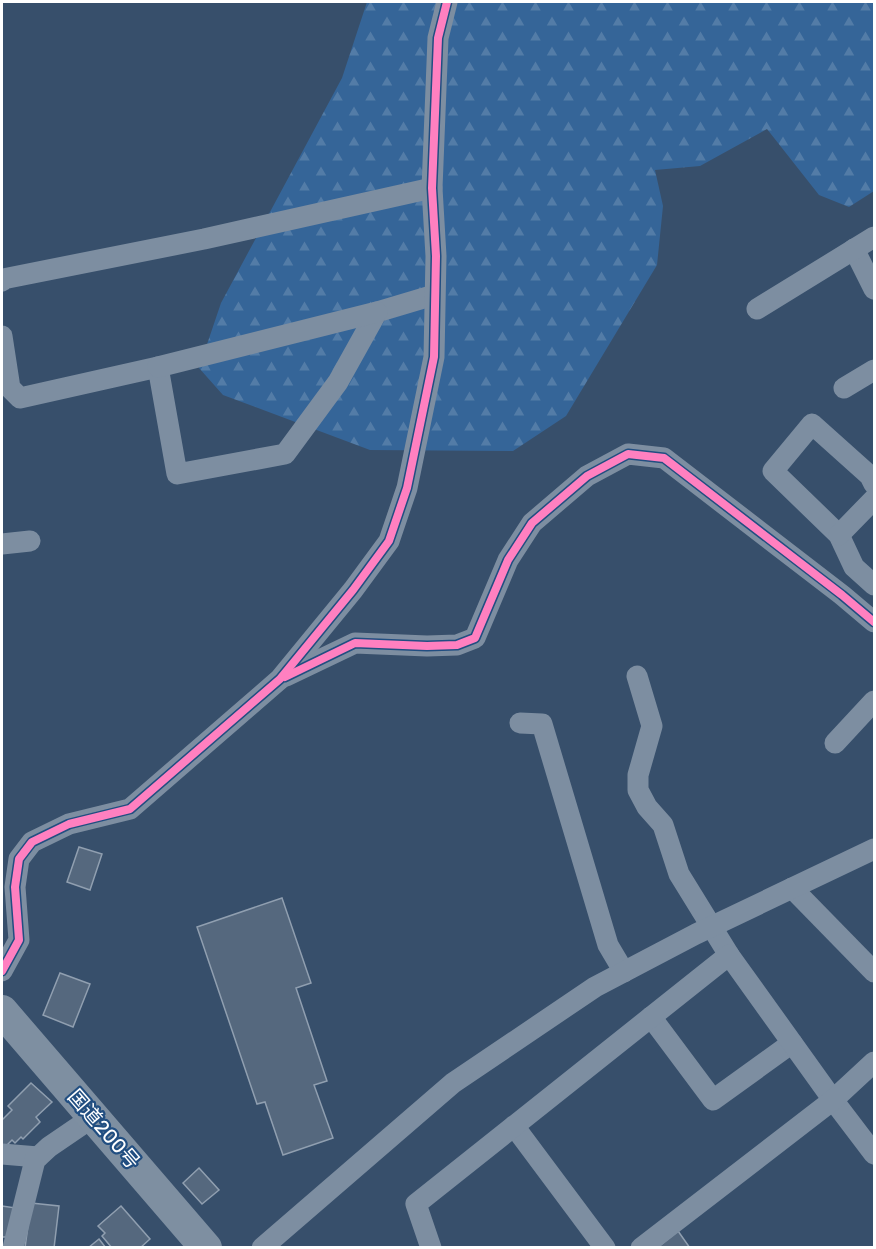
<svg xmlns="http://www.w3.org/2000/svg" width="876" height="1249" font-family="Rubik,'Noto Sans JP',sans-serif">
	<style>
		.forest { fill: url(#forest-firs) }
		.building { fill: #55687e; stroke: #909fb0; stroke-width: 1.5 }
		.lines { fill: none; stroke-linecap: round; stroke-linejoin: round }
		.minor { stroke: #7d8ea1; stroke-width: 21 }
		.highway { stroke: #7e8fa1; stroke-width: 32 }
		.cycleway-casing { stroke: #214e81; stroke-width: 11 }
		.cycleway { stroke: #ff80c0; stroke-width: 8 }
		.labels { text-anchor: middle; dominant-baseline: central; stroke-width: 4.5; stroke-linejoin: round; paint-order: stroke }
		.street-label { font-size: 20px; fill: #fff; stroke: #214e81 }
	</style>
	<defs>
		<pattern id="forest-firs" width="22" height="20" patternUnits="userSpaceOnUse" patternTransform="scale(1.5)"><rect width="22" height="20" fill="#356598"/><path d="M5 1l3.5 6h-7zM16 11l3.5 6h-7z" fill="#537ca7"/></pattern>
	</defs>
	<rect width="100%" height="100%" fill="#374f6b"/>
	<polygon class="forest" points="367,2 874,2 874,191 849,207 819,195 767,129 700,166 655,170 663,206 657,265 566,416 513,451 370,450 223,395 199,368 221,303 342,78"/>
	<g class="building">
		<polygon points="79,847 102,854 90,890 67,882"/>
		<polygon points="282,898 311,983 296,988 327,1081 314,1085 333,1138 283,1155 265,1102 257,1104 197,927"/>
		<polygon points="60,973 90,984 73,1027 43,1015"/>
		<polygon points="31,1083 52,1102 36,1117 40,1122 23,1139 21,1137 15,1143 12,1140 2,1150 2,1120 12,1110 8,1106"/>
		<polygon points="199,1168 219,1190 202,1204 183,1183"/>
		<polygon points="31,1203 59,1206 54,1248 25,1248"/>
		<polygon points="2,1206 16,1208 8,1237 2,1237 2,1248"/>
		<polygon points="121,1206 150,1239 140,1248 112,1248 102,1236 105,1233 98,1226"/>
		<polygon points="678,1231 690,1248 657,1248"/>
		<polygon points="99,1239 106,1248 88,1248"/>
	</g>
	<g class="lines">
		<g class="minor">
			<polyline points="854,249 874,289"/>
			<polyline points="2,281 3,279 204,239 432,188"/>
			<polyline points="757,309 874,237"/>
			<polyline points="2,336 10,388 20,398 158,367 177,474 285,454 338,382 377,312 434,295"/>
			<polyline points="158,367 377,312"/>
			<polyline points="844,388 874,370"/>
			<polyline points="874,484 870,476 812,424 773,471 839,535 854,567 874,585"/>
			<polyline points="839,535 874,499"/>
			<polyline points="2,544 30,541"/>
			<polyline points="286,676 355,643 427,646 457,645 475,638 508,560 532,523 587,476 628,454 664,458 842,595 874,622"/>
			<polyline points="637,676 652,726 638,775 638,790 647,807 663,825 679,874 729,955"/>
			<polyline points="520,723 542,724 608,945 624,972"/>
			<polyline points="835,743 874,701"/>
			<polyline points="792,888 874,972"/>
			<polyline points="2,971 19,940 15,887 19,859 32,842 69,824 130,809 280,679 353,590 389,541 407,488 434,357 436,256 432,188 438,38 447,2"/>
			<polyline points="651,1017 713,1100 792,1043"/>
			<polyline points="514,1126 605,1248"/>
			<polyline points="2,1154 38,1157"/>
			<polyline points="13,1248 35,1160 49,1147 93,1117"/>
			<polyline points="262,1248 453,1083 595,987 696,934 874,849"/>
			<polyline points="431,1248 416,1204 729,955 833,1100 874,1154"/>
			<polyline points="641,1248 833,1100 874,1062"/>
		</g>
		<polyline class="highway" points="2,1011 206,1248"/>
		<g class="cycleway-casing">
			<g id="cycleway">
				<polyline points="285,677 355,643 427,646 457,645 475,638 508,560 532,523 587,476 628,454 664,458 842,595 874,622"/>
				<polyline points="2,971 19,940 15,887 19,859 32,842 69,824 130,809 280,679 353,590 389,541 407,488 434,357 436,256 432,188 438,38 447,2"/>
			</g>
		</g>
		<use href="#cycleway" class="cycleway"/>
	</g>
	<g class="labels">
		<g class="street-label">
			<text transform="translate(104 1129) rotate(49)">国道200号</text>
		</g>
	</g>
	<rect width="876" height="1249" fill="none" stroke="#ffffff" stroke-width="6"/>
</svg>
